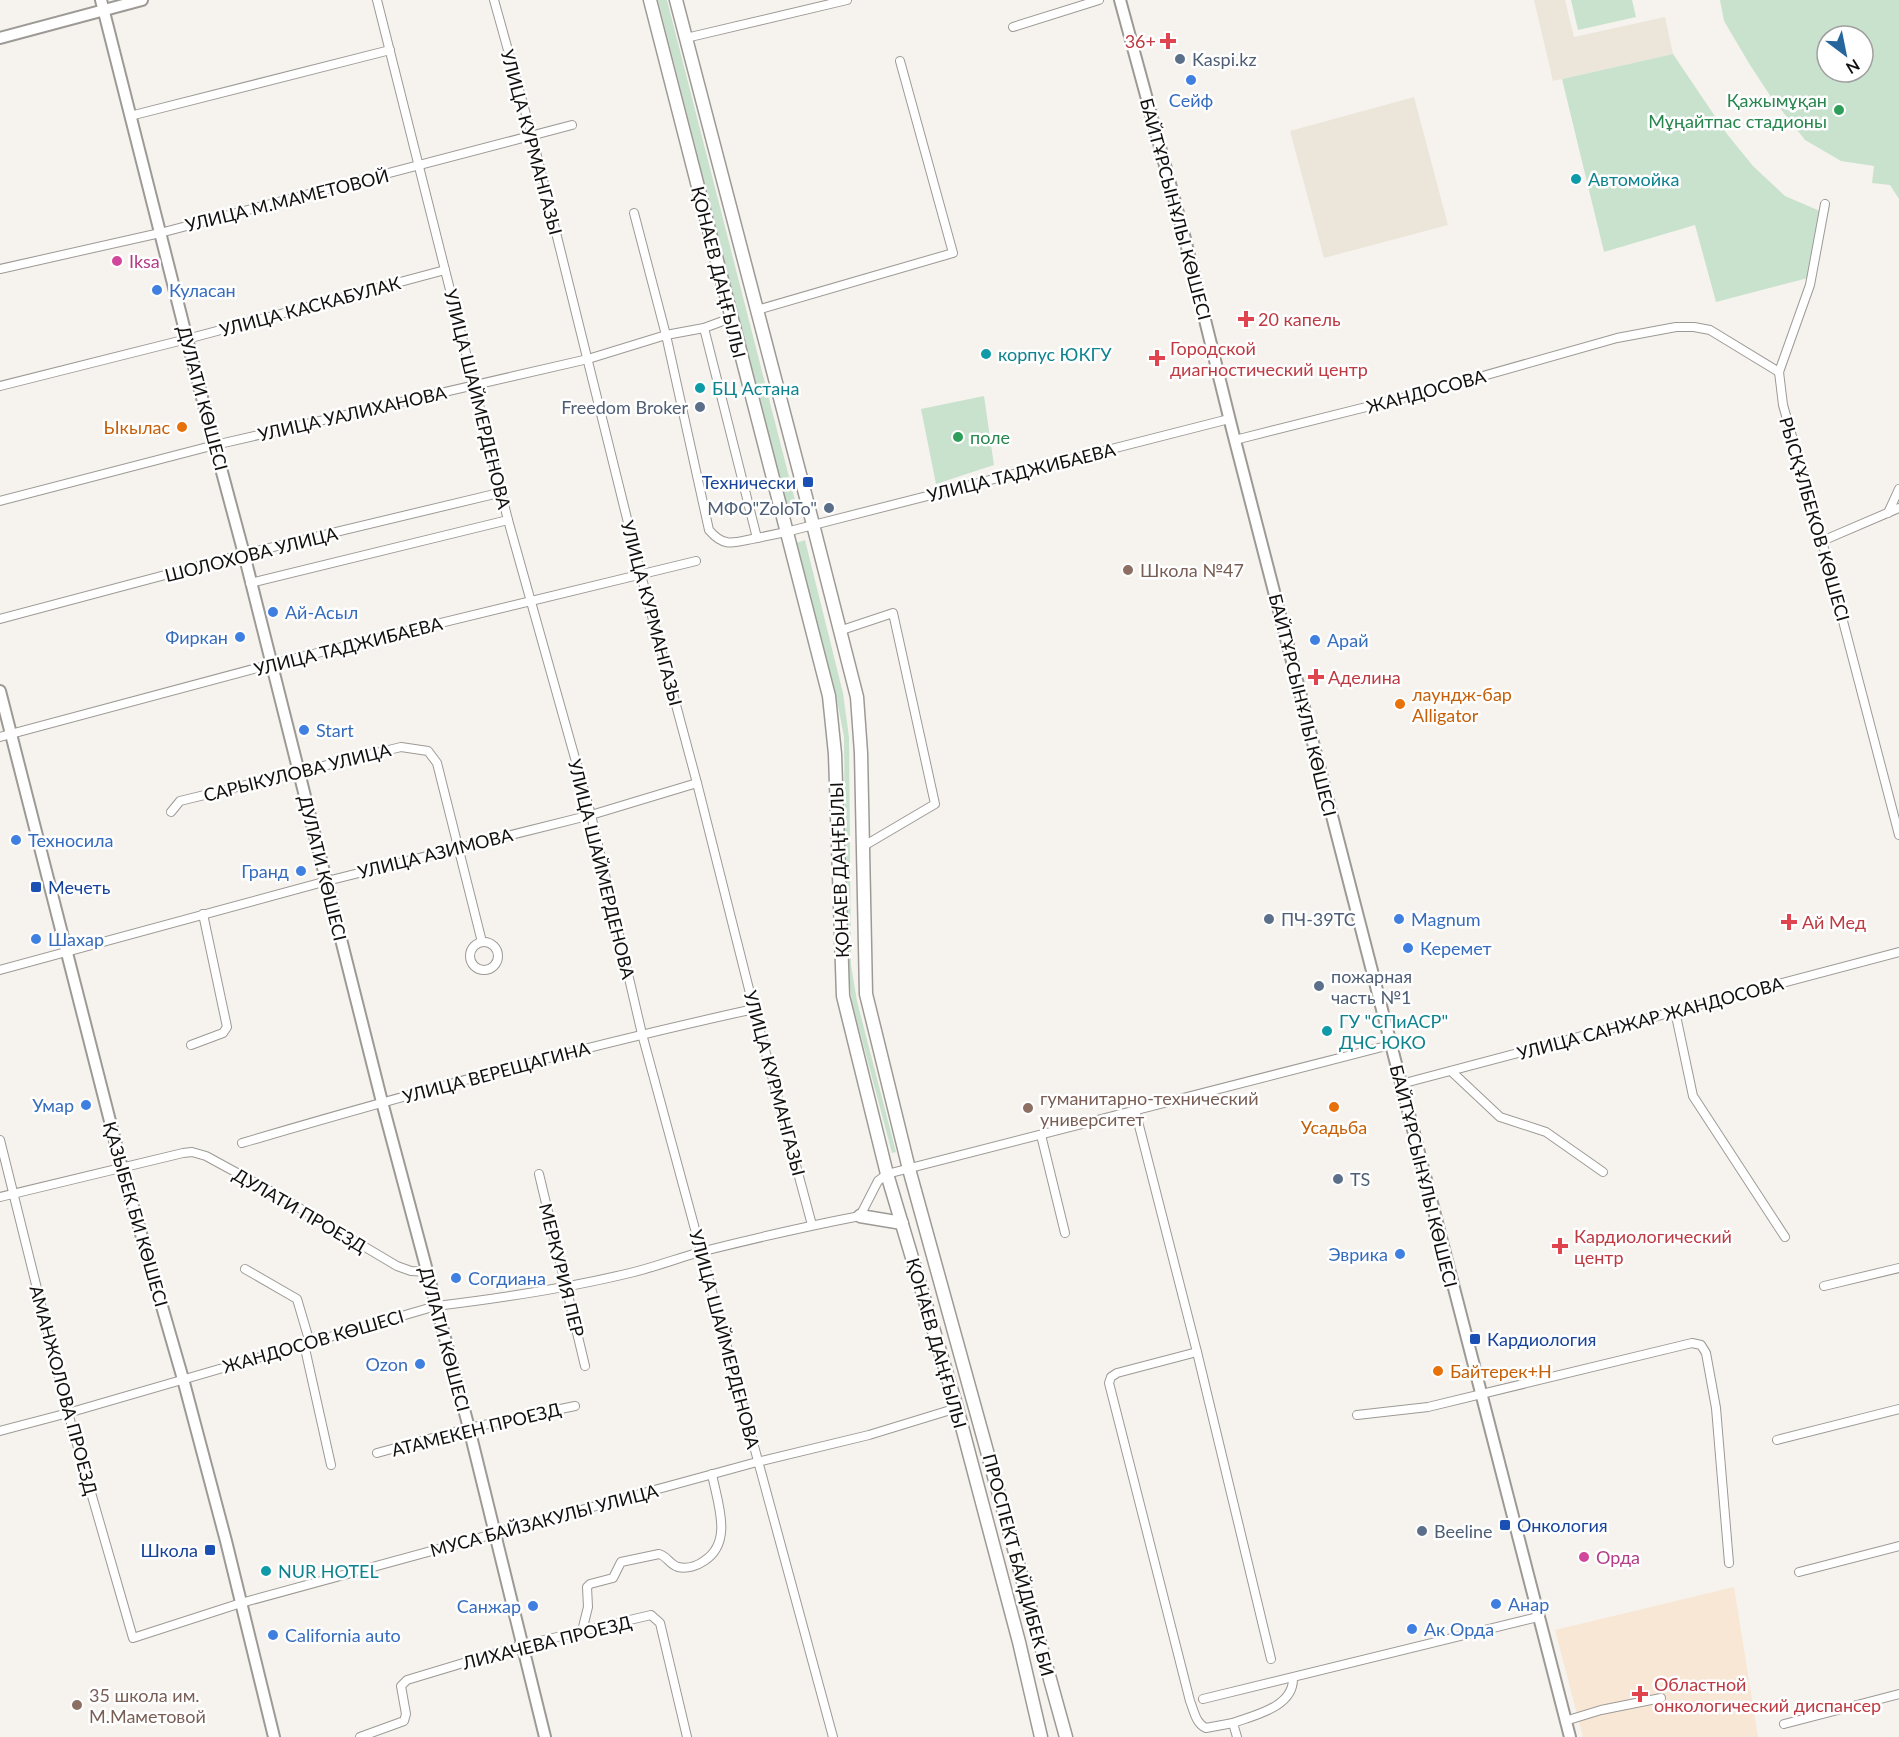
<svg xmlns="http://www.w3.org/2000/svg" width="1899" height="1737" font-family="Lato,sans-serif">
	<style>
		.built { fill: #ece6da }
		.medical { fill: #f8e7d5 }
		.green { fill: #c9e2ce; fill-rule: evenodd }
		.lines { fill: none; stroke-linecap: round; stroke-linejoin: round }
		.street-casing { stroke: #9d9a96; stroke-width: 10 }
		.secondary-casing { stroke: #9d9a96; stroke-width: 14 }
		.primary-casing { stroke: #9d9a96; stroke-width: 15 }
		.street { stroke: #fff; stroke-width: 8 }
		.secondary { stroke: #fff; stroke-width: 10 }
		.primary { stroke: #fff; stroke-width: 12 }
		.health-dot { fill: #e0444e; stroke: #fff; stroke-width: 2 }
		.service-dot { fill: #5c6f8a; stroke: #fff; stroke-width: 2 }
		.shop-dot { fill: #3f7fe0; stroke: #fff; stroke-width: 2 }
		.leisure-dot { fill: #2e9e5b; stroke: #fff; stroke-width: 2 }
		.culture-dot { fill: #0f9aa8; stroke: #fff; stroke-width: 2 }
		.hotel-dot { fill: #d1479c; stroke: #fff; stroke-width: 2 }
		.food-dot { fill: #e8710a; stroke: #fff; stroke-width: 2 }
		.transit-dot { fill: #1a4fb4; stroke: #fff; stroke-width: 2 }
		.education-dot { fill: #8d6e63; stroke: #fff; stroke-width: 2 }
		.labels { text-anchor: middle; dominant-baseline: central; stroke-width: 5; stroke-linejoin: round; paint-order: stroke }
		.health-label { font-size: 18px; fill: #be3a42; stroke: #fff; text-anchor: start }
		.service-label { font-size: 18px; fill: #4e5e75; stroke: #fff; text-anchor: start }
		.shop-label { font-size: 18px; fill: #366cbe; stroke: #fff; text-anchor: start }
		.leisure-label { font-size: 18px; fill: #27864d; stroke: #fff; text-anchor: end }
		.street-label { font-size: 18px; fill: #121110; stroke: #fff }
		.culture-label { font-size: 18px; fill: #0d838f; stroke: #fff; text-anchor: start }
		.hotel-label { font-size: 18px; fill: #b23c85; stroke: #fff; text-anchor: start }
		.food-label { font-size: 18px; fill: #c56008; stroke: #fff; text-anchor: start }
		.transit-label { font-size: 18px; fill: #164399; stroke: #fff; text-anchor: start }
		.education-label { font-size: 18px; fill: #785e54; stroke: #fff; text-anchor: start }
	</style>
	<rect width="100%" height="100%" fill="#f6f3ee"/>
	<g class="built">
		<polygon points="1534,0 1565,0 1574,37 1665,17 1673,54 1553,81"/>
		<polygon points="1414,97 1448,225 1324,258 1290,131"/>
	</g>
	<polygon class="medical" points="1734,1587 1758,1737 1583,1737 1555,1630"/>
	<g class="green">
		<polygon points="658,0 667,0 798,512 789,515"/>
		<polygon points="1571,0 1632,0 1636,17 1578,30"/>
		<path d="M1720 0H1899V199L1890 185 1872 183 1874 166 1841 161 1805 140 1771 97 1750 65 1724 21ZM1827 36H1863V72H1827Z"/>
		<polygon points="1673,54 1727,134 1753,166 1785,196 1820,211 1808,278 1716,302 1695,225 1604,252 1562,79"/>
		<polygon points="984,396 994,465 936,484 921,409"/>
		<polygon points="805,540 843,693 849,737 851,965 857,1001 896,1152 892,1153 852,1002 846,954 844,737 836,695 796,543"/>
	</g>
	<g class="lines">
		<g class="street-casing">
			<g id="street">
				<polyline points="377,0 508,520 591,815 642,1034 833,1737"/>
				<polyline points="494,0 532,136 641,575 697,783 754,1009 812,1225"/>
				<polyline points="1013,27 1099,0"/>
				<polyline points="686,38 847,0"/>
				<polyline points="130,116 390,50"/>
				<polyline points="1825,204 1810,285 1779,372 1783,405 1822,541 1899,835"/>
				<path d="M634 213 666 335 709 530C725 549 735 542 757 538"/>
				<polyline points="0,269 160,233 572,125"/>
				<polyline points="757,310 953,253 900,61"/>
				<polyline points="704,328 757,538 786,532 1229,419"/>
				<polyline points="0,386 187,339 445,270"/>
				<polyline points="1235,440 1430,391 1617,338 1676,327 1694,327 1710,330 1779,372"/>
				<polyline points="0,501 215,445 588,359 666,335 704,328 731,318"/>
				<polyline points="1888,513 1899,489"/>
				<polyline points="1822,541 1899,508"/>
				<polyline points="250,583 508,520"/>
				<polyline points="0,619 244,554 503,492"/>
				<polyline points="839,631 893,613 935,804 862,847"/>
				<polyline points="0,737 272,664 696,561"/>
				<polyline points="171,812 180,801 401,747 428,751 437,763 482,942"/>
				<circle cx="484" cy="956" r="14"/>
				<polyline points="0,970 327,881 591,815 697,783"/>
				<polyline points="1675,1011 1693,1096 1785,1237"/>
				<polyline points="191,1045 223,1033 227,1027 203,914"/>
				<polyline points="1451,1071 1500,1117 1546,1132 1603,1172"/>
				<polyline points="1401,1084 1899,952"/>
				<path d="M1135 1110 1197 1352 1117 1373 1111 1377 1109 1383 1190 1701C1194 1711 1196 1724 1206 1728L1233 1723"/>
				<polyline points="1041,1135 1065,1233"/>
				<polyline points="0,1140 68,1413 133,1638 241,1603 757,1462 869,1435 957,1408"/>
				<path d="M242 1143C411 1093 581 1047 754 1009"/>
				<polyline points="539,1174 585,1366"/>
				<polyline points="0,1197 183,1153 192,1152 206,1156 274,1193 397,1266 411,1271 427,1272"/>
				<polyline points="245,1269 297,1299 310,1343"/>
				<polyline points="1824,1286 1899,1268"/>
				<polyline points="304,1344 331,1465"/>
				<polyline points="1197,1352 1271,1659"/>
				<polyline points="1357,1415 1428,1407 1692,1343 1701,1345 1706,1353 1716,1408 1729,1563"/>
				<path d="M0 1431 68 1413 436 1306C503 1298 569 1288 634 1272 658 1266 681 1257 704 1251 756 1238 808 1226 860 1216L878 1181 887 1174 1390 1045"/>
				<polyline points="1777,1440 1899,1409"/>
				<polyline points="377,1453 469,1428 575,1406"/>
				<polyline points="1799,1572 1899,1546"/>
				<path d="M582 1631 588 1607 587 1587 590 1584 613 1578 621 1562 659 1554C667 1556 669 1564 678 1567 687 1569 697 1566 704 1561 734 1542 717 1502 712 1474"/>
				<polyline points="1203,1699 1538,1617"/>
				<polyline points="1565,1721 1601,1710 1661,1698"/>
				<polyline points="1784,1724 1899,1694"/>
				<polyline points="360,1737 404,1721 406,1714 401,1686 407,1680 523,1645 651,1615 660,1623 687,1737"/>
				<path d="M1237 1737 1233 1723C1255 1715 1293 1707 1293 1679"/>
			</g>
		</g>
		<g class="secondary-casing">
			<g id="secondary">
				<polyline points="101,0 200,390 244,554 382,1102 469,1428 545,1737"/>
				<polyline points="1120,0 1184,235 1232,429 1570,1737"/>
				<polyline points="0,38 142,0"/>
				<polyline points="0,691 122,1168 183,1379 226,1541 274,1737"/>
			</g>
		</g>
		<g class="primary-casing">
			<g id="primary">
				<polyline points="650,0 829,696 835,754 843,996 887,1174 957,1408 1019,1642 1041,1737"/>
				<polyline points="676,0 808,505 857,697 861,753 866,994 909,1169 1066,1737"/>
				<polyline points="860,1216 902,1223"/>
			</g>
		</g>
		<use href="#street" class="street"/>
		<use href="#secondary" class="secondary"/>
		<use href="#primary" class="primary"/>
	</g>
	<g class="health-dot">
		<path d="M1165 32h6v6h6v6h-6v6h-6v-6h-6v-6h6z"/>
		<path d="M1243 310h6v6h6v6h-6v6h-6v-6h-6v-6h6z"/>
		<path d="M1154 349h6v6h6v6h-6v6h-6v-6h-6v-6h6z"/>
		<path d="M1313 668h6v6h6v6h-6v6h-6v-6h-6v-6h6z"/>
		<path d="M1786 913h6v6h6v6h-6v6h-6v-6h-6v-6h6z"/>
		<path d="M1557 1237h6v6h6v6h-6v6h-6v-6h-6v-6h6z"/>
		<path d="M1637 1685h6v6h6v6h-6v6h-6v-6h-6v-6h6z"/>
	</g>
	<g class="service-dot">
		<circle cx="1180" cy="59" r="6"/>
		<circle cx="700" cy="407" r="6"/>
		<circle cx="829" cy="508" r="6"/>
		<circle cx="1269" cy="919" r="6"/>
		<circle cx="1319" cy="986" r="6"/>
		<circle cx="1338" cy="1179" r="6"/>
		<circle cx="1422" cy="1531" r="6"/>
	</g>
	<g class="shop-dot">
		<circle cx="1191" cy="80" r="6"/>
		<circle cx="157" cy="290" r="6"/>
		<circle cx="273" cy="612" r="6"/>
		<circle cx="240" cy="637" r="6"/>
		<circle cx="1315" cy="640" r="6"/>
		<circle cx="304" cy="730" r="6"/>
		<circle cx="16" cy="840" r="6"/>
		<circle cx="301" cy="871" r="6"/>
		<circle cx="1399" cy="919" r="6"/>
		<circle cx="36" cy="939" r="6"/>
		<circle cx="1408" cy="948" r="6"/>
		<circle cx="86" cy="1105" r="6"/>
		<circle cx="1400" cy="1254" r="6"/>
		<circle cx="456" cy="1278" r="6"/>
		<circle cx="420" cy="1364" r="6"/>
		<circle cx="1496" cy="1604" r="6"/>
		<circle cx="533" cy="1606" r="6"/>
		<circle cx="1412" cy="1629" r="6"/>
		<circle cx="273" cy="1635" r="6"/>
	</g>
	<g class="leisure-dot">
		<circle cx="1839" cy="110" r="6"/>
		<circle cx="958" cy="437" r="6"/>
	</g>
	<g class="culture-dot">
		<circle cx="1576" cy="179" r="6"/>
		<circle cx="986" cy="354" r="6"/>
		<circle cx="700" cy="388" r="6"/>
		<circle cx="1327" cy="1031" r="6"/>
		<circle cx="266" cy="1571" r="6"/>
	</g>
	<g class="hotel-dot">
		<circle cx="117" cy="261" r="6"/>
		<circle cx="1584" cy="1557" r="6"/>
	</g>
	<g class="food-dot">
		<circle cx="182" cy="427" r="6"/>
		<circle cx="1400" cy="704" r="6"/>
		<circle cx="1334" cy="1107" r="6"/>
		<circle cx="1438" cy="1371" r="6"/>
	</g>
	<g class="transit-dot">
		<rect x="802" y="476" width="12" height="12" rx="3"/>
		<rect x="30" y="881" width="12" height="12" rx="3"/>
		<rect x="1469" y="1333" width="12" height="12" rx="3"/>
		<rect x="1499" y="1519" width="12" height="12" rx="3"/>
		<rect x="204" y="1544" width="12" height="12" rx="3"/>
	</g>
	<g class="education-dot">
		<circle cx="1128" cy="570" r="6"/>
		<circle cx="1028" cy="1108" r="6"/>
		<circle cx="77" cy="1705" r="6"/>
	</g>
	<g class="labels">
		<g class="health-label">
			<text x="1156" y="41" text-anchor="end">36+</text>
			<text x="1258" y="319">20 капель</text>
			<text x="1170" y="348">Городской<tspan x="1170" dy="21">диагностический центр</tspan></text>
			<text x="1328" y="677">Аделина</text>
			<text x="1802" y="922">Ай Мед</text>
			<text x="1574" y="1236">Кардиологический<tspan x="1574" dy="21">центр</tspan></text>
			<text x="1654" y="1684">Областной<tspan x="1654" dy="21">онкологический диспансер</tspan></text>
		</g>
		<g class="service-label">
			<text x="1192" y="59">Kaspi.kz</text>
			<text x="688" y="407" text-anchor="end">Freedom Broker</text>
			<text x="817" y="508" text-anchor="end">МФО"ZoloTo"</text>
			<text x="1281" y="919">ПЧ-39ТС</text>
			<text x="1331" y="976">пожарная<tspan x="1331" dy="21">часть №1</tspan></text>
			<text x="1350" y="1179">TS</text>
			<text x="1434" y="1531">Beeline</text>
		</g>
		<g class="shop-label">
			<text x="1191" y="100" text-anchor="middle">Сейф</text>
			<text x="169" y="290">Куласан</text>
			<text x="285" y="612">Ай-Асыл</text>
			<text x="228" y="637" text-anchor="end">Фиркан</text>
			<text x="1327" y="640">Арай</text>
			<text x="316" y="730">Start</text>
			<text x="28" y="840">Техносила</text>
			<text x="289" y="871" text-anchor="end">Гранд</text>
			<text x="1411" y="919">Magnum</text>
			<text x="48" y="939">Шахар</text>
			<text x="1420" y="948">Керемет</text>
			<text x="74" y="1105" text-anchor="end">Умар</text>
			<text x="1388" y="1254" text-anchor="end">Эврика</text>
			<text x="468" y="1278">Согдиана</text>
			<text x="408" y="1364" text-anchor="end">Ozon</text>
			<text x="1508" y="1604">Анар</text>
			<text x="521" y="1606" text-anchor="end">Санжар</text>
			<text x="1424" y="1629">Ак Орда</text>
			<text x="285" y="1635">California auto</text>
		</g>
		<g class="leisure-label">
			<text x="1827" y="100">Қажымұқан<tspan x="1827" dy="21">Мұңайтпас стадионы</tspan></text>
			<text x="970" y="437" text-anchor="start">поле</text>
		</g>
		<g class="street-label">
			<text transform="translate(532 142) rotate(75)">УЛИЦА КУРМАНГАЗЫ</text>
			<text transform="translate(287 200) rotate(-14)">УЛИЦА М.МАМЕТОВОЙ</text>
			<text transform="translate(1176 209) rotate(75)">БАЙТҰРСЫНҰЛЫ КӨШЕСІ</text>
			<text transform="translate(719 272) rotate(76)">ҚОНАЕВ ДАҢҒЫЛЫ</text>
			<text transform="translate(310 306) rotate(-15)">УЛИЦА КАСКАБУЛАК</text>
			<text transform="translate(1426 391) rotate(-15)">ЖАНДОСОВА</text>
			<text transform="translate(203 398) rotate(75)">ДУЛАТИ КӨШЕСІ</text>
			<text transform="translate(478 399) rotate(76)">УЛИЦА ШАЙМЕРДЕНОВА</text>
			<text transform="translate(352 413) rotate(-13)">УЛИЦА УАЛИХАНОВА</text>
			<text transform="translate(1021 472) rotate(-14)">УЛИЦА ТАДЖИБАЕВА</text>
			<text transform="translate(1815 519) rotate(74)">РЫСҚҰЛБЕКОВ КӨШЕСІ</text>
			<text transform="translate(251 554) rotate(-14)">ШОЛОХОВА УЛИЦА</text>
			<text transform="translate(652 613) rotate(75)">УЛИЦА КУРМАНГАЗЫ</text>
			<text transform="translate(348 646) rotate(-14)">УЛИЦА ТАДЖИБАЕВА</text>
			<text transform="translate(1303 705) rotate(76)">БАЙТҰРСЫНҰЛЫ КӨШЕСІ</text>
			<text transform="translate(297 772) rotate(-14)">САРЫКУЛОВА УЛИЦА</text>
			<text transform="translate(435 853) rotate(-14)">УЛИЦА АЗИМОВА</text>
			<text transform="translate(323 868) rotate(76)">ДУЛАТИ КӨШЕСІ</text>
			<text transform="translate(602 869) rotate(76)">УЛИЦА ШАЙМЕРДЕНОВА</text>
			<text transform="translate(839 870) rotate(-92)">ҚОНАЕВ ДАҢҒЫЛЫ</text>
			<text transform="translate(1650 1018) rotate(-15)">УЛИЦА САНЖАР ЖАНДОСОВА</text>
			<text transform="translate(496 1072) rotate(-15)">УЛИЦА ВЕРЕЩАГИНА</text>
			<text transform="translate(775 1083) rotate(75)">УЛИЦА КУРМАНГАЗЫ</text>
			<text transform="translate(1424 1176) rotate(76)">БАЙТҰРСЫНҰЛЫ КӨШЕСІ</text>
			<text transform="translate(300 1210) rotate(30)">ДУЛАТИ ПРОЕЗД</text>
			<text transform="translate(136 1214) rotate(74)">ҚАЗЫБЕК БИ КӨШЕСІ</text>
			<text transform="translate(562 1270) rotate(76)">МЕРКУРИЯ ПЕР</text>
			<text transform="translate(445 1339) rotate(75)">ДУЛАТИ КӨШЕСІ</text>
			<text transform="translate(725 1339) rotate(75)">УЛИЦА ШАЙМЕРДЕНОВА</text>
			<text transform="translate(313 1341) rotate(-16)">ЖАНДОСОВ КӨШЕСІ</text>
			<text transform="translate(937 1343) rotate(74)">ҚОНАЕВ ДАҢҒЫЛЫ</text>
			<text transform="translate(64 1390) rotate(75)">АМАНЖОЛОВА ПРОЕЗД</text>
			<text transform="translate(476 1429) rotate(-14)">АТАМЕКЕН ПРОЕЗД</text>
			<text transform="translate(544 1520) rotate(-15)">МУСА БАЙЗАКУЛЫ УЛИЦА</text>
			<text transform="translate(1019 1565) rotate(75)">ПРОСПЕКТ БАЙДИБЕК БИ</text>
			<text transform="translate(547 1642) rotate(-14)">ЛИХАЧЕВА ПРОЕЗД</text>
		</g>
		<g class="culture-label">
			<text x="1588" y="179">Автомойка</text>
			<text x="998" y="354">корпус ЮКГУ</text>
			<text x="712" y="388">БЦ Астана</text>
			<text x="1339" y="1021">ГУ "СПиАСР"<tspan x="1339" dy="21">ДЧС ЮКО</tspan></text>
			<text x="278" y="1571">NUR HOTEL</text>
		</g>
		<g class="hotel-label">
			<text x="129" y="261">Iksa</text>
			<text x="1596" y="1557">Орда</text>
		</g>
		<g class="food-label">
			<text x="170" y="427" text-anchor="end">Ыкылас</text>
			<text x="1412" y="694">лаундж-бар<tspan x="1412" dy="21">Alligator</tspan></text>
			<text x="1334" y="1127" text-anchor="middle">Усадьба</text>
			<text x="1450" y="1371">Байтерек+Н</text>
		</g>
		<g class="transit-label">
			<text x="796" y="482" text-anchor="end">Технически</text>
			<text x="48" y="887">Мечеть</text>
			<text x="1487" y="1339">Кардиология</text>
			<text x="1517" y="1525">Онкология</text>
			<text x="198" y="1550" text-anchor="end">Школа</text>
		</g>
		<g class="education-label">
			<text x="1140" y="570">Школа №47</text>
			<text x="1040" y="1098">гуманитарно-технический<tspan x="1040" dy="21">университет</tspan></text>
			<text x="89" y="1695">35 школа им.<tspan x="89" dy="21">М.Маметовой</tspan></text>
		</g>
	</g>
	<g transform="translate(1845 54) rotate(148)"><circle r="28" fill="#ffffff" stroke="#a0a09f" stroke-width="1.5"/>
	<path d="M0-4.5L10 22L0 15L-10 22Z" fill="#26669c"/>
	<text y="-9" font-size="16" font-weight="bold" text-anchor="middle" fill="#121110">N</text>
	</g>
</svg>
